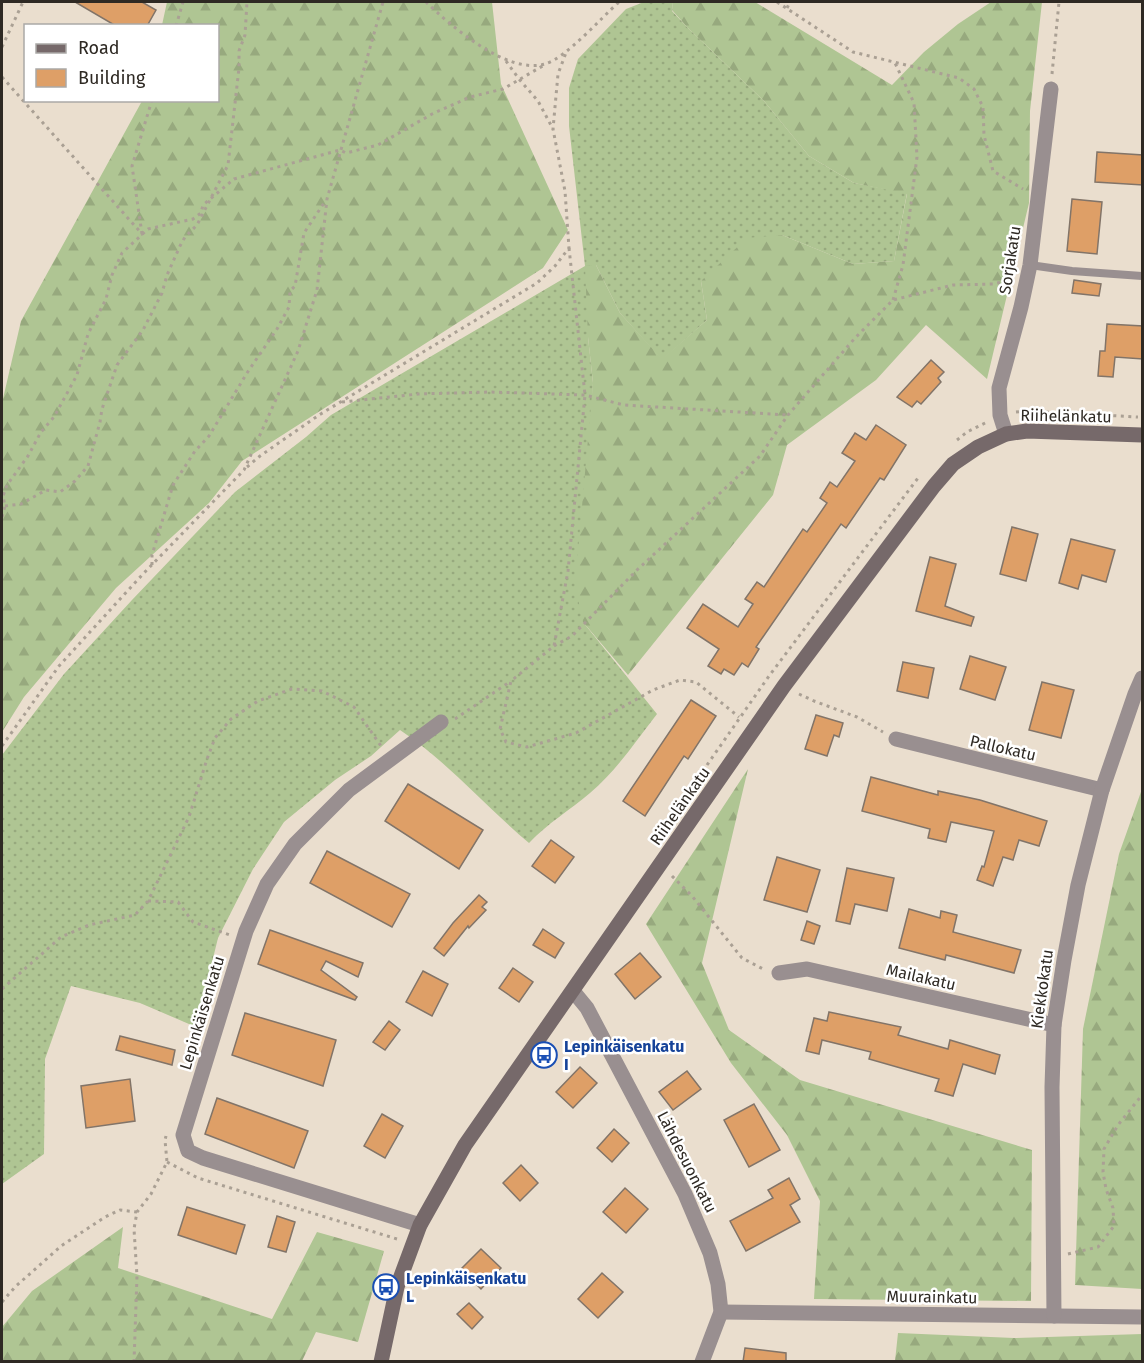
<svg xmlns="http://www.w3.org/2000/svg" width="1144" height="1363" font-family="'Fira Sans',sans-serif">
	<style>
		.grass { fill: url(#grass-dots) }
		.forest { fill: url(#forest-firs) }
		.building { fill: #de9f67; stroke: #827468; stroke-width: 1.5 }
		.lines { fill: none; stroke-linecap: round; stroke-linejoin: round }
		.path { stroke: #aaa094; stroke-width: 3; stroke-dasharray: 3 4.5; stroke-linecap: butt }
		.lane { stroke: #998f90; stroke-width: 8 }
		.street { stroke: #998f90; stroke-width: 15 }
		.secondary { stroke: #76696a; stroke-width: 15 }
		.labels { text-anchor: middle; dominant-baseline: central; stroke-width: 5; stroke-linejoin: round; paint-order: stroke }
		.street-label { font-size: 16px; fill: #2e2923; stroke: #fff }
		.transit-label { font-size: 16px; font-weight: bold; fill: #164399; stroke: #fff; text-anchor: start }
	</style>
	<defs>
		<pattern id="grass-dots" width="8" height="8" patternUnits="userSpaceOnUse" patternTransform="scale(1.5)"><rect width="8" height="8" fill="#afc593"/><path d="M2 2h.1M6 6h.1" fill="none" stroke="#97a97e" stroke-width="1.8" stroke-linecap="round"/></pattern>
		<pattern id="forest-firs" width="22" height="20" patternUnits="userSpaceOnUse" patternTransform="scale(1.5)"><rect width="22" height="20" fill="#afc593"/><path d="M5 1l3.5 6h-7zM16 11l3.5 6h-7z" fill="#97a97e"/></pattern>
	</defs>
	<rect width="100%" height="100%" fill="#eadece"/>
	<path class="grass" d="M644 2H673L672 11 687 27 764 101 809 156 854 183 907 193 894 261 853 264 782 235 701 281 707 320 662 360 620 313 596 265 588 337 593 383 583 622 657 714C636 741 617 770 590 793 570 810 548 823 529 843 485 806 448 762 400 730L371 756 335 780 284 822 253 869 218 938 196 1027 140 1003 71 986 45 1059 44 1154 2 1184V755L64 674 132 600 235 492 306 437 331 415 585 266 569 126V88L578 59 626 9Z"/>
	<g class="forest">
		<polygon points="167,2 492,2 501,84 568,230 543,268 242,461 209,503 116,588 24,697 2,732 2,403 21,321 142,101 218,100 218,26 162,25"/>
		<polygon points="673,2 755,2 892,85 924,52 958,24 991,2 1042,2 1030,111 1029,203 987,379 926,325 876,380 787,445 773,495 628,675 583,622 575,585 593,383 588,337 585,266 596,265 620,313 662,359 707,320 701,281 747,238 782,235 853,264 894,261 907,194 854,183 809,156 764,101 687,27 672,10"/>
		<polygon points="748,769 702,963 729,1030 800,1080 1032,1150 1031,1301 814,1299 820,1201 787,1135 731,1063 646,924"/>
		<polygon points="1142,789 1142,1289 1075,1285 1083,1029 1119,854"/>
		<polygon points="123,1227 118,1268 272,1319 317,1232 384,1251 358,1342 316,1332 302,1361 2,1361 2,1327 32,1291"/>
		<polygon points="898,1333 1014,1338 1142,1334 1142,1361 895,1361"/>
	</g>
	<g class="building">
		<polygon points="75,2 142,2 156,10 147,26 116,26"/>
		<polygon points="1097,152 1143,155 1143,185 1095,182"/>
		<polygon points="1072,199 1102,202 1097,254 1067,251"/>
		<polygon points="1074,280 1101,284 1099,296 1072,293"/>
		<polygon points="1107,324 1143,326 1143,359 1115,357 1113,377 1098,376 1100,351 1105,351"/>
		<polygon points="931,360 944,372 938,378 941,382 921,404 917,401 912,407 897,397"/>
		<polygon points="876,425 906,445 884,480 880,478 846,528 841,524 756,647 759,649 748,667 742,663 734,675 724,669 721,674 708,666 719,649 687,628 703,604 738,627 753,604 745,599 757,582 764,587 803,529 807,532 827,503 820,498 830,482 837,487 855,461 842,453 855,433 866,440"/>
		<polygon points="1012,527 1038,534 1026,581 1000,574"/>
		<polygon points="1071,539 1115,550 1106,582 1082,575 1078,589 1059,583"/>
		<polygon points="930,557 956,564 945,606 974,617 971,626 916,611"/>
		<polygon points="970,656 1006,667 995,700 960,689"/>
		<polygon points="903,662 934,668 928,698 897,691"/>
		<polygon points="1042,682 1074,690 1061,738 1029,730"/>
		<polygon points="691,700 716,716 688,759 684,756 645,816 623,801"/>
		<polygon points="816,715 843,723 839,737 834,735 827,756 805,749"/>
		<polygon points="871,777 938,795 938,791 980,800 1047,821 1039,846 1019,840 1013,860 1003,857 993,886 977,880 982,866 984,867 994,831 951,822 946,842 928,838 930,829 862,811"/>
		<polygon points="408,784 483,830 459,869 385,821"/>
		<polygon points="551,840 574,857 555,883 532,866"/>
		<polygon points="327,851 410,894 392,927 310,883"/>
		<polygon points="777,857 820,870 807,912 764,900"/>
		<polygon points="847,868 894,878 887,911 855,904 850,924 836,921"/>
		<polygon points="479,895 487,902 482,907 486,910 469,928 468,926 444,956 434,948 453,923"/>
		<polygon points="909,909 940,918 941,911 957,915 953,932 1021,950 1014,973 946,955 945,960 899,948"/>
		<polygon points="807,921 820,926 814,944 801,940"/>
		<polygon points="543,929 564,943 555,958 533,945"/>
		<polygon points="270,930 363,963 358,977 326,961 321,970 357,997 355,1000 258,964"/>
		<polygon points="640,953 661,977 635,999 615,974"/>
		<polygon points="513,968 533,982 519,1002 499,988"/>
		<polygon points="423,971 448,984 432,1016 406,1002"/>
		<polygon points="829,1012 901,1027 898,1035 948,1049 950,1040 1000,1055 995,1074 963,1064 953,1096 935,1091 939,1079 869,1059 871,1052 822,1040 819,1054 806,1051 814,1018 827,1021"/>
		<polygon points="245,1013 336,1040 323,1086 232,1055"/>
		<polygon points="389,1021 400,1030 385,1050 373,1042"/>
		<polygon points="120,1036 175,1050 172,1065 116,1050"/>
		<polygon points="580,1067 597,1083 573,1108 556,1092"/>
		<polygon points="687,1071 701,1089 673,1110 659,1092"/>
		<polygon points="130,1079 135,1121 86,1128 81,1086"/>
		<polygon points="217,1098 308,1131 294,1168 205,1134"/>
		<polygon points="754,1104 780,1150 749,1167 724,1120"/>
		<polygon points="382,1114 403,1126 385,1158 364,1146"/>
		<polygon points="614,1129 629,1143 612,1162 597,1148"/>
		<polygon points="521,1165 538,1183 520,1201 503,1183"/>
		<polygon points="789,1178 800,1199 790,1205 800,1222 746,1251 730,1221 773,1198 768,1190"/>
		<polygon points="625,1188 648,1209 626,1233 603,1212"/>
		<polygon points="187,1207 245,1225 236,1254 178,1235"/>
		<polygon points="277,1216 295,1222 286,1252 268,1247"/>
		<polygon points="481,1249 501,1268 481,1289 461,1269"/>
		<polygon points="602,1273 623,1292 598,1318 578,1299"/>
		<polygon points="469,1303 483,1317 472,1329 457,1314"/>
		<polygon points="745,1348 786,1353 786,1362 743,1362"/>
	</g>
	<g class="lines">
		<g class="path">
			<path d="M426 2C451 26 507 75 545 64 566 58 601 18 619 2"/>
			<polyline points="777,2 853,52 959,78 974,89 983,107 984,135 993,171 1023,189"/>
			<polyline points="787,8 790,2"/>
			<polyline points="176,26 183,2"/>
			<polyline points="2,47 23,2"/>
			<polyline points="506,61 519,79 538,101 553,129"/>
			<polyline points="1052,74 1059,2"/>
			<polyline points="2,77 143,235"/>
			<polyline points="142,234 132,166 152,100"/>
			<polyline points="569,248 585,395 568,571 554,646 511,681 500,729 506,742 527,747 576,733 653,690 680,680 696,682 739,717"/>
			<polyline points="893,300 903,265 917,157 914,103 895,63"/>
			<polyline points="342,402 418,394 490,392 585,395 624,405 788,415"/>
			<polyline points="1016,412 1026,411 1138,417"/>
			<polyline points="957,440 967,432 987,422"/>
			<polyline points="247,467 260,456 319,415 537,283 555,266 569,248 565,191 553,129 558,74 567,50"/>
			<polyline points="5,506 21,504 46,490 60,492 75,481 88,466 100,422 102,409 117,365 143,330 162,293 167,275 180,246 185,237 197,225 228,165 239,68 239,51 245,35 247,2"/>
			<polyline points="2,517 5,506 3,496 7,485 28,456 41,432 54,417 77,375 88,334 106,299 112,275 122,253 148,229 193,219 201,213 203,205 234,179 340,150 346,153 378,145 432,114 470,97 503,89 546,64"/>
			<polyline points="152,565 152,555 173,485 195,451 209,436 247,373 277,329 289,307 290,291 295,286 304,233 326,200"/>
			<polyline points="554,646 572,636 637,570 760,456 788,415 855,338 893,300 953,285 993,284 1011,280"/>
			<polyline points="799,694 814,701 857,717 883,732"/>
			<polyline points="455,719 511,681"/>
			<polyline points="2,746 59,666 142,575 244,470 298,351 317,290 327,199 383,2"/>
			<polyline points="707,765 769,676 918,478"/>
			<polyline points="672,876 692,896 742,958 765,970"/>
			<polyline points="148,901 178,902 193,922 230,935"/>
			<polyline points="2,989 61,937 89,925 135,915 148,901 189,817 207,759 215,738 231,719 258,701 292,689 322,691 354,707 381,746"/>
			<polyline points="167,1162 198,1178 397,1239"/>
			<polyline points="1068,1254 1098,1247 1114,1226 1113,1208 1106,1189 1103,1172 1104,1149 1118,1125 1142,1095"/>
			<polyline points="2,1302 15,1287 61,1246 105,1217 120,1210 137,1212"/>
			<polyline points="134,1362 137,1276 134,1229 137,1212 151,1194 167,1162 165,1140 166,1136"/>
		</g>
		<polyline class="lane" points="1030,265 1072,271 1142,276"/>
		<g class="street">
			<polyline points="1006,434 1000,415 999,388 1021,307 1030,265 1051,89"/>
			<polyline points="896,739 1102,790"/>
			<polyline points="779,973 807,969 1054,1025"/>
			<polyline points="573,991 587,1008 685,1194 710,1253 718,1284 721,1312 702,1362"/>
			<polyline points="420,1225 203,1158 188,1151 183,1135 246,931 267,884 295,844 349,790 441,722"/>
			<polyline points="721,1312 1142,1317"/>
			<polyline points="1054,1316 1052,1087 1054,1025 1064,960 1078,885 1102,790 1135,694 1142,678"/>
		</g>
		<polyline class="secondary" points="381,1362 397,1287 420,1225 465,1145 784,686 934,486 953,464 978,447 1006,434 1027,431 1142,435"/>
	</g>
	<defs>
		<g id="bus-ring" transform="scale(1.35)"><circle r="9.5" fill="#fff" stroke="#1a4fb4" stroke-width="1.5"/><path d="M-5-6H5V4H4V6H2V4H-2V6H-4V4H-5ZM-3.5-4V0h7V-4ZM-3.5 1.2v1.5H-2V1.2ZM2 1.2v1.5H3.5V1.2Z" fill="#1a4fb4"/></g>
	</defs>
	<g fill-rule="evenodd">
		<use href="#bus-ring" x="544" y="1055"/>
		<use href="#bus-ring" x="386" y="1287"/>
	</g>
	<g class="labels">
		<g class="street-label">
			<text transform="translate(1010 260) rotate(-81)">Sorjakatu</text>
			<text transform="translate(1066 416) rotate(1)">Riihelänkatu</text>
			<text transform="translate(1003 748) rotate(13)">Pallokatu</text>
			<text transform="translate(680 806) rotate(-55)">Riihelänkatu</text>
			<text transform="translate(921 977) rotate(13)">Mailakatu</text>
			<text transform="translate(1042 989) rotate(-82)">Kiekkokatu</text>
			<text transform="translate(202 1013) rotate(-73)">Lepinkäisenkatu</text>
			<text transform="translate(687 1162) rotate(63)">Lähdesuonkatu</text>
			<text transform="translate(932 1297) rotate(1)">Muurainkatu</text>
		</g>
		<g class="transit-label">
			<text x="564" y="1046">Lepinkäisenkatu<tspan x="564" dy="18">I</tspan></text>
			<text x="406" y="1278">Lepinkäisenkatu<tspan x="406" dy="18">L</tspan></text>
		</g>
	</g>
	<rect width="1144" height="1363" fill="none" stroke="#2e2923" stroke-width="6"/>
	<rect x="24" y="24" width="195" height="78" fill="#ffffff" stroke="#aba9a7" stroke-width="1.5"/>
	<rect x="36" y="44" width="30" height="9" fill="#76696a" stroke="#aba9a7" stroke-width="1.5"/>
	<text x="78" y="54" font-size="18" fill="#2e2923">Road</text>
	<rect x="36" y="69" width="30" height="18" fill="#de9f67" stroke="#aba9a7" stroke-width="1.5"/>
	<text x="78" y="84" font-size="18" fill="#2e2923">Building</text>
</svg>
